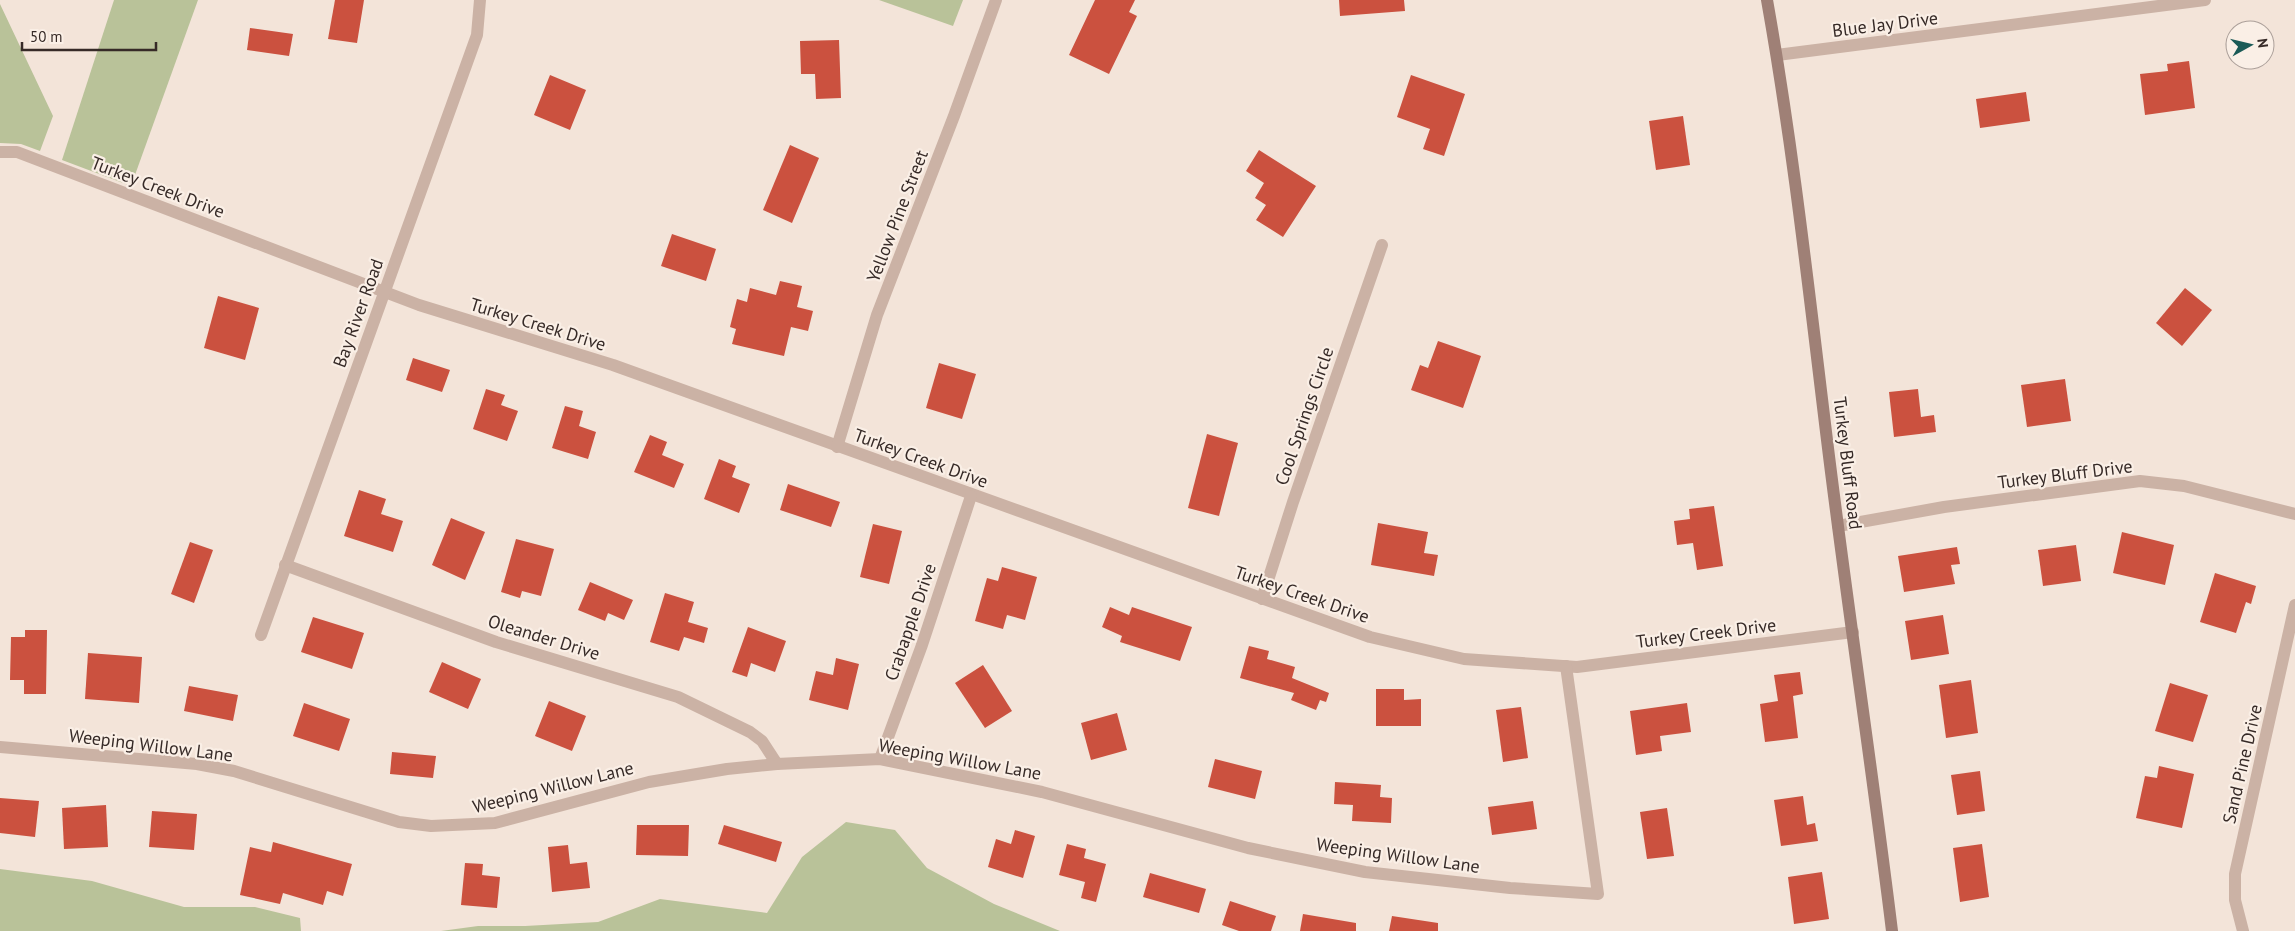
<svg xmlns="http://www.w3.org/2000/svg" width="2295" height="931" font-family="'PT Sans',sans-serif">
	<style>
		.green { fill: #b9c299 }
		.building { fill: #cb513f }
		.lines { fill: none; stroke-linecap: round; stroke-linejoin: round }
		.street { stroke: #cbb2a5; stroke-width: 12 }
		.secondary { stroke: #9f8076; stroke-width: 12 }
		.labels { text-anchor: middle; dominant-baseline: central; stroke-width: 4.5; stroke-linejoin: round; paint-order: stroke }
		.street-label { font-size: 18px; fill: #362a27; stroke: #faefe6 }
	</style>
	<rect width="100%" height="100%" fill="#f3e4d9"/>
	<g class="green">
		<polygon points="114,0 198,0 131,186 62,160"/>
		<polygon points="879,0 963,0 953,26"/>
		<polygon points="0,4 53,116 40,151 21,144 0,143"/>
		<polygon points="846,822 895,830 927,868 994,904 1060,931 441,931 478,926 525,926 598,922 660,899 767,913 802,857"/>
		<polygon points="0,869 92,881 184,907 255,907 300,918 301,931 0,931"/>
	</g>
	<g class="building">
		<polygon points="335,0 364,0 357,43 328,39"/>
		<polygon points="1095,0 1135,0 1129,12 1137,16 1109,74 1069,55"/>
		<polygon points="1339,0 1404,0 1405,11 1340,16"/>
		<polygon points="250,28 293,34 289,56 247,50"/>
		<polygon points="839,40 841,98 816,99 815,74 801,74 800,41"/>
		<polygon points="2189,61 2195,108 2145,115 2140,74 2168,71 2167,64"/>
		<polygon points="550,75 586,90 570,130 534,115"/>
		<polygon points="1411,75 1465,94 1444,156 1423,149 1430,129 1397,117"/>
		<polygon points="2026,92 2030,121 1980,128 1976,99"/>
		<polygon points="1683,116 1690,165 1656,170 1649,121"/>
		<polygon points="790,145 819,158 792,223 763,210"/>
		<polygon points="1259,150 1316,186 1283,237 1256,220 1266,205 1255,198 1264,183 1246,171"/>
		<polygon points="672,234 716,249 706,281 661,266"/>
		<polygon points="780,281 802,286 797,307 813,311 808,331 791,327 784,356 732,344 736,329 730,327 737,299 747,302 750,288 776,295"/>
		<polygon points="2185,288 2212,310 2182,346 2156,323"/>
		<polygon points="218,296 259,308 245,360 204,348"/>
		<polygon points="1438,341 1481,356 1463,408 1411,390 1420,365 1428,368"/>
		<polygon points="413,358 450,370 442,392 406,380"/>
		<polygon points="939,363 976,374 962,419 926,408"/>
		<polygon points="2065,379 2071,421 2027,427 2021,385"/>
		<polygon points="486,389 505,395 501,405 518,411 507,441 473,429"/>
		<polygon points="1918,389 1921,417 1934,415 1936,432 1894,437 1889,392"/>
		<polygon points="565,406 583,411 579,426 596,432 588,459 552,448"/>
		<polygon points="1207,434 1238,443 1219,516 1188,508"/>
		<polygon points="650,435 667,442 662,455 684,464 674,488 634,472"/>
		<polygon points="719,459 736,466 732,477 750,484 739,513 704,499"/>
		<polygon points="788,484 840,502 831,527 780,510"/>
		<polygon points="359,490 386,499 381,514 403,521 393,552 344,536"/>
		<polygon points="1714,506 1723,566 1697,570 1693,543 1677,545 1674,521 1690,519 1689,509"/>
		<polygon points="451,518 485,532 465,580 432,565"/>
		<polygon points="1378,523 1428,532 1424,553 1438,555 1434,576 1371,565"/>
		<polygon points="873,524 902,531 889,584 860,577"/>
		<polygon points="2122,532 2174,545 2165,585 2113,573"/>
		<polygon points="516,539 554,549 541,596 522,591 520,598 501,592"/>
		<polygon points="190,542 213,550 194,603 171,594"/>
		<polygon points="2076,545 2081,581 2043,586 2038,550"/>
		<polygon points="1957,547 1960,564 1951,565 1955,584 1904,592 1898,556"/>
		<polygon points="1002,567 1037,577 1025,620 1007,615 1003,629 975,621 987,578 998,581"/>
		<polygon points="2215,573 2256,586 2251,604 2246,602 2236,633 2200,622"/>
		<polygon points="590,582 633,600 624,620 608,613 605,621 578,610"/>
		<polygon points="665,593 694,602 688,622 708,628 704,643 684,637 679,651 650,642"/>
		<polygon points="1110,607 1129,615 1132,607 1192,627 1180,661 1120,642 1122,636 1102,627"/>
		<polygon points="1943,615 1949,654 1911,660 1905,621"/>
		<polygon points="313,617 364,633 352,669 301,652"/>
		<polygon points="748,627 786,641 775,672 751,663 747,677 732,672"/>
		<polygon points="25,630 47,630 46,694 24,694 24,680 10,680 11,637 25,637"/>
		<polygon points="1249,646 1269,651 1267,659 1295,667 1292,678 1329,693 1326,702 1320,700 1316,710 1291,700 1294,693 1240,678"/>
		<polygon points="88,653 142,657 139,703 85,699"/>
		<polygon points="836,658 859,664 848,710 809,700 816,671 833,675"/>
		<polygon points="442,662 481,679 468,709 429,692"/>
		<polygon points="983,665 1012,711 985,728 955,683"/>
		<polygon points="1800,672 1803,694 1793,696 1798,738 1765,742 1760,704 1778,701 1774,675"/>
		<polygon points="1971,680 1978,733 1946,738 1939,685"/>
		<polygon points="2170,683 2208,695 2193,742 2155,731"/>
		<polygon points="189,686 238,695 233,721 184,711"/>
		<polygon points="1376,689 1404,689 1404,700 1421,699 1421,726 1376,726"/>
		<polygon points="549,701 586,716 572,751 535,736"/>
		<polygon points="304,703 350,719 339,751 293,736"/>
		<polygon points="1687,703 1691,732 1660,736 1662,751 1636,755 1630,711"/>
		<polygon points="1521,707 1528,758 1503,762 1496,710"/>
		<polygon points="1117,713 1127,750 1091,760 1081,723"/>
		<polygon points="392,752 436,756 433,778 390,774"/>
		<polygon points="1215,759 1262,771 1255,799 1208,787"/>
		<polygon points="2159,766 2194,774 2182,828 2136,818 2145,776 2157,778"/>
		<polygon points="1980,771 1985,811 1957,815 1951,775"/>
		<polygon points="1335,782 1381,785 1380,797 1392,798 1391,823 1352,821 1353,805 1334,804"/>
		<polygon points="1803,796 1807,825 1815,823 1818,841 1781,846 1774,800"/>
		<polygon points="0,798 39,801 35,837 0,833"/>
		<polygon points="1533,801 1537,829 1492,835 1488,807"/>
		<polygon points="106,805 108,847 64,849 62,808"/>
		<polygon points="1667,808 1674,856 1647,859 1640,812"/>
		<polygon points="152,811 197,814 194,850 149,847"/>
		<polygon points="637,825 689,825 688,856 636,855"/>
		<polygon points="724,825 782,842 776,862 718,844"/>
		<polygon points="1015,830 1035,836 1023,878 988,867 996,839 1011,844"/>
		<polygon points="273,842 352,864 343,896 327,891 323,905 283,893 280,904 240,895 250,847 271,852"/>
		<polygon points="1067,844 1086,849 1084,858 1106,864 1096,902 1081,898 1085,882 1059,875"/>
		<polygon points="1982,844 1989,897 1960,902 1953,848"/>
		<polygon points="568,845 570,864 587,862 590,888 552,892 548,847"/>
		<polygon points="465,863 483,864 482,875 500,877 497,908 461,905"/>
		<polygon points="1822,872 1829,919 1794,924 1788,877"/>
		<polygon points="1150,873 1206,889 1199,913 1143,897"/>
		<polygon points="1230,901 1276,916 1271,931 1239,931 1222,925"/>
		<polygon points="1303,914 1356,923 1356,931 1300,931"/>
		<polygon points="1392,916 1438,923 1438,931 1389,931"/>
	</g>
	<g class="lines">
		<g class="street">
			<polyline points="1777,55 2205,0"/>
			<polyline points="0,152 17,152 419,305 613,365 1370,637 1464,659 1577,667 1853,632"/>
			<polyline points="837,447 877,315 954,116 996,0"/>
			<polyline points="1838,526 1944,507 2140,481 2184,486 2295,514"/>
			<polyline points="285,565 496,642 678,697 750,732 762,741 777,764"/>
			<polyline points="1262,599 1293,502 1382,245"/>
			<polyline points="261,635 477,35 480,0"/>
			<polyline points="0,747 197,764 234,771 399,822 431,826 495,823 649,782 727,769 777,764 880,759 1042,792 1248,848 1365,872 1510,888 1598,894 1566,666"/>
			<polyline points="880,759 922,645 971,496"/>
			<polyline points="2243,931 2235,900 2235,874 2295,605"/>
		</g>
		<path class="secondary" d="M1767 0C1793 146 1809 293 1827 440 1847 604 1872 767 1892 931"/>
	</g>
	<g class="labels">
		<g class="street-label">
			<text transform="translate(1885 24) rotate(-7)">Blue Jay Drive</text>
			<text transform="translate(158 187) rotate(21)">Turkey Creek Drive</text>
			<text transform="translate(897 216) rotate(-69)">Yellow Pine Street</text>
			<text transform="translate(358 313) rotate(-70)">Bay River Road</text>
			<text transform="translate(538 324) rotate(17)">Turkey Creek Drive</text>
			<text transform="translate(1304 416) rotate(-71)">Cool Springs Circle</text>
			<text transform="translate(921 458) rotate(20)">Turkey Creek Drive</text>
			<text transform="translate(1848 463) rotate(83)">Turkey Bluff Road</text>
			<text transform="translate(2065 474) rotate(-7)">Turkey Bluff Drive</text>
			<text transform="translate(1302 594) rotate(19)">Turkey Creek Drive</text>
			<text transform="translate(910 622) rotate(-71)">Crabapple Drive</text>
			<text transform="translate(1706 633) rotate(-7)">Turkey Creek Drive</text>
			<text transform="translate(544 637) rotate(17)">Oleander Drive</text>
			<text transform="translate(151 745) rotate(7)">Weeping Willow Lane</text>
			<text transform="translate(960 759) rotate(10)">Weeping Willow Lane</text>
			<text transform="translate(2242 764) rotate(-77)">Sand Pine Drive</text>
			<text transform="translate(553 787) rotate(-14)">Weeping Willow Lane</text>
			<text transform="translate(1398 855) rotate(8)">Weeping Willow Lane</text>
		</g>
	</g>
	<g transform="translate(2250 45) rotate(82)"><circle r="24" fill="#faefe6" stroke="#aca09a"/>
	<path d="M0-4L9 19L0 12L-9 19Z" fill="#1a5a56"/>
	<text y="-8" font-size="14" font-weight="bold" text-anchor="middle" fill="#362a27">N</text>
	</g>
	<path d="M22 42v8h134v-8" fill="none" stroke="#362a27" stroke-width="2.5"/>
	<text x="30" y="42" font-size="15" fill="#362a27" stroke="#faefe6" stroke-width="4" paint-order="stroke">50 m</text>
</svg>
